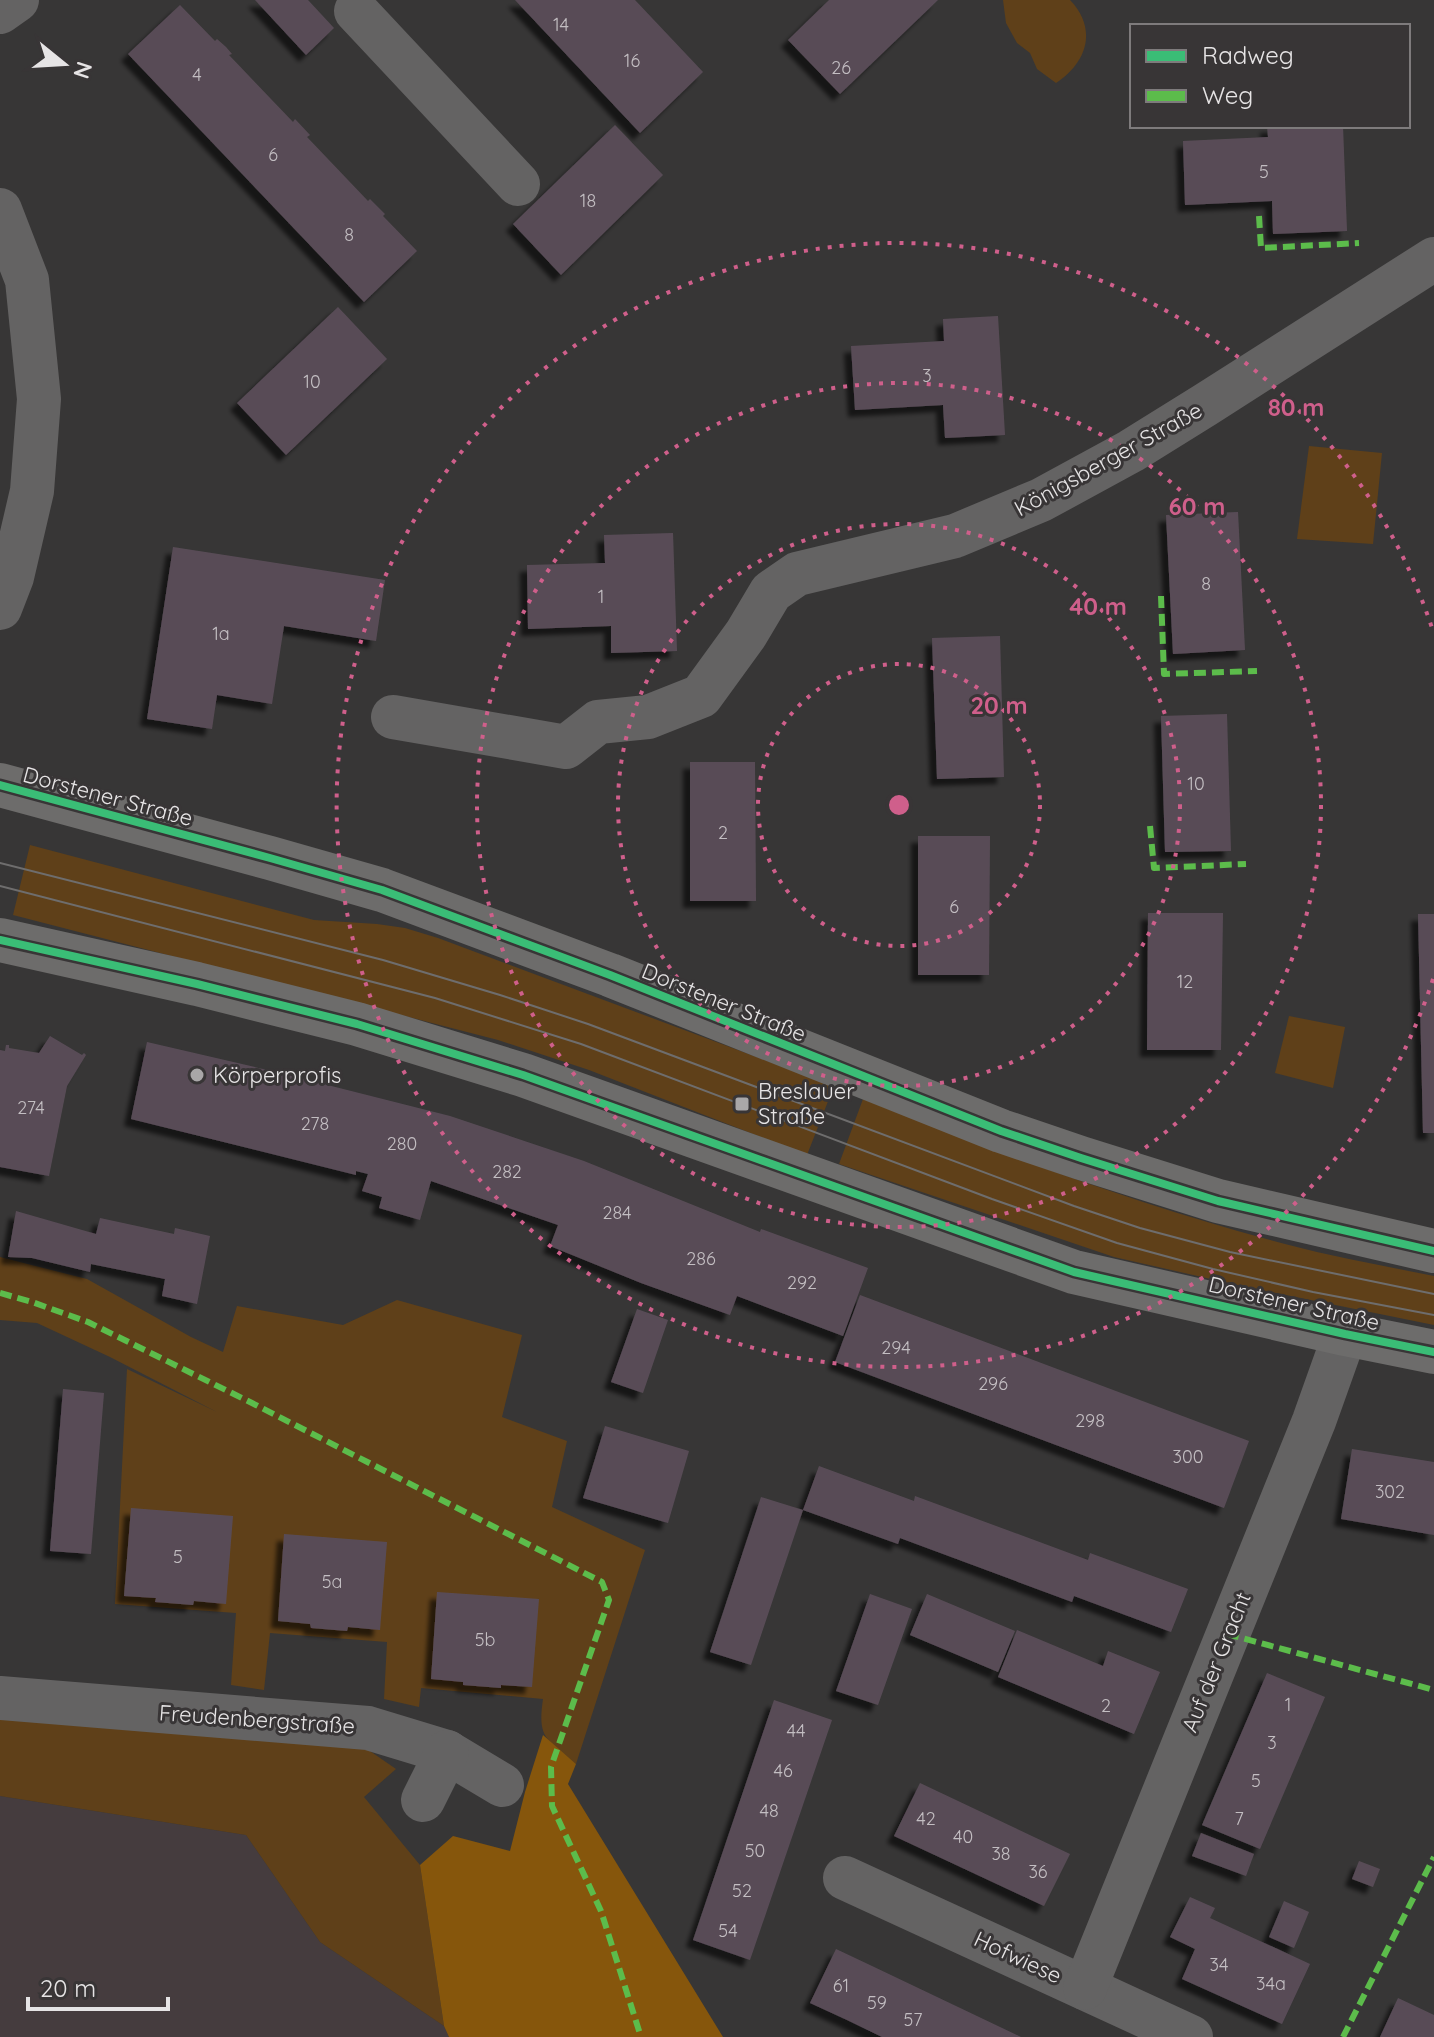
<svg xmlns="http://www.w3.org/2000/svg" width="1434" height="2037" font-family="Quicksand,sans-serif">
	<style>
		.built { fill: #453c3e }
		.green { fill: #5f4019 }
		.forest { fill: #86560c }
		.building { fill: #594c57; filter: url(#shadow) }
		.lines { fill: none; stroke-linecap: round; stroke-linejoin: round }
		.minor { stroke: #646363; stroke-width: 44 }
		.major { stroke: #6d6c6b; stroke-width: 44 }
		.tram { stroke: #6e6d6d; stroke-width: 2 }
		.quiet { stroke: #5cbc4b; stroke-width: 6; stroke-dasharray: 12 6; stroke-linecap: butt }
		.cycleway-casing { stroke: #383536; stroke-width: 13 }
		.cycleway { stroke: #3abd76; stroke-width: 8 }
		.ring { fill: none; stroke: #cf5f8b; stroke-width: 4; stroke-dasharray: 4 8 }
		.poi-dot { fill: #a9a7a8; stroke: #383536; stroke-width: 3 }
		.labels { text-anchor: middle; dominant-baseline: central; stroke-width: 6; stroke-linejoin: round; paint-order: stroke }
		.number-label { font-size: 18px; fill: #c3bec2 }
		.street-label { font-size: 22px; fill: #e6e4e5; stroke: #383536 }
		.poi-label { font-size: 22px; fill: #e6e4e5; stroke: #383536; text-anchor: start }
		.centre { fill: #cf5f8b; stroke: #383536; stroke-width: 4 }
		.ring-label { font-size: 24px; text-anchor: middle; font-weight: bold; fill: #cf5f8b; stroke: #383536; stroke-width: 6; stroke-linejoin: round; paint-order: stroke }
	</style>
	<defs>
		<filter id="shadow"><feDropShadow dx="-7" dy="7" stdDeviation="2" flood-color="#0009"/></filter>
	</defs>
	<rect width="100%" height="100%" fill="#373636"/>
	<polygon class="built" points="0,1796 246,1835 320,1942 444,2026 449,2037 0,2037"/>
	<g class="green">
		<path d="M1003 0H1070C1098 29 1087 63 1056 83L1037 69 1030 53 1017 43 1006 23Z"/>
		<polygon points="1309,446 1382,453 1373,544 1297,539"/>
		<polygon points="30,845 314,920 377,924 405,928 438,938 834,1086 807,1155 589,1070 498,1040 13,915"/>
		<polygon points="1289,1016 1345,1027 1333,1088 1275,1073"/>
		<path d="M863 1099C1001 1154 1141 1206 1285 1244 1334 1257 1384 1266 1434 1276V1325L1246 1287 1114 1257 839 1164Z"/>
		<path d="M0 1257 87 1279 191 1337 223 1352 237 1306 343 1325 397 1300 522 1335 502 1417 567 1441 552 1507 645 1550 576 1764C547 1738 537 1740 543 1699L421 1688 419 1707 384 1699 387 1642 270 1633 264 1690 231 1685 236 1613 115 1604 127 1369 217 1412 110 1357 37 1323 0 1320Z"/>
		<polygon points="0,1716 367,1749 396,1769 364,1797 420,1865 444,2026 320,1942 246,1835 0,1796"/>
	</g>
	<polygon class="forest" points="543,1735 576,1764 568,1784 723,2037 449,2037 444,2026 420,1865 453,1836 510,1851 525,1792"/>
	<g class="building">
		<polygon points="255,0 308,0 334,28 306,55"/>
		<polygon points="515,0 635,0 703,72 640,133"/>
		<polygon points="829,0 938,0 840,94 788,40"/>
		<polygon points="180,5 215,41 217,39 226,47 232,54 229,55 293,122 295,119 310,135 307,137 368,201 370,199 385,214 383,216 417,251 364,302 128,54"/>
		<polygon points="615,125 663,175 561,275 513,224"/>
		<polygon points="1267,126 1343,126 1347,231 1273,234 1272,201 1185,205 1183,141 1268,137"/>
		<polygon points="338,307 387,359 286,455 237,403"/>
		<polygon points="998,316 1005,435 945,438 943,405 855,410 851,346 944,341 943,319"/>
		<polygon points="1238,512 1245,650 1173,654 1166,515"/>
		<polygon points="673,533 677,651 611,653 611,626 528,629 527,565 605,563 604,535"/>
		<polygon points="173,547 385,580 376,641 284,626 272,704 217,695 212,729 147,719"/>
		<polygon points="1000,636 1004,777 937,779 932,638"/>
		<polygon points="1227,714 1231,851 1165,852 1161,716"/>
		<polygon points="690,762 755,762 756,901 690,901"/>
		<polygon points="918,836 990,836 989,975 918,975"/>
		<polygon points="1148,913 1223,913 1221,1050 1147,1050"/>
		<polygon points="1418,914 1434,914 1434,1133 1423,1133"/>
		<polygon points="50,1036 82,1055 84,1053 86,1055 67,1086 49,1176 0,1167 0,1050 5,1051 6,1045 9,1045 9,1048 39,1053"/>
		<polygon points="147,1042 276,1072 450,1116 584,1161 760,1232 761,1229 868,1268 843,1336 737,1296 730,1315 641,1283 550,1246 558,1225 431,1181 420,1220 379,1208 382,1197 362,1191 368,1174 356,1171 356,1175 131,1119"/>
		<polygon points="16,1211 96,1234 100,1218 174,1234 175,1228 210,1236 197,1304 162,1296 165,1279 91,1264 90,1272 32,1258 8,1257"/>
		<polygon points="860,1295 1249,1441 1224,1508 835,1362"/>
		<polygon points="637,1309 668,1320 643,1393 611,1382"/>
		<polygon points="63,1389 104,1393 91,1554 50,1551"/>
		<polygon points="605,1426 689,1451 668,1523 583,1498"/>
		<polygon points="1352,1449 1434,1462 1434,1535 1341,1519"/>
		<polygon points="819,1466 914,1501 915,1496 1088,1560 1090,1553 1188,1589 1171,1632 1074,1596 1072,1602 900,1538 898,1544 803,1510"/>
		<polygon points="761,1497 803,1510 751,1665 710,1652"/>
		<polygon points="131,1508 233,1516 226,1604 194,1601 193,1605 155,1602 156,1598 124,1596"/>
		<polygon points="284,1534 387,1542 380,1630 348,1627 347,1631 311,1628 310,1624 278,1621"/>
		<polygon points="437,1592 539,1599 532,1687 501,1685 501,1688 463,1685 463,1682 431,1679"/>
		<polygon points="870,1594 912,1609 878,1705 836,1691"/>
		<polygon points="927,1594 1015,1631 998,1672 910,1635"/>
		<polygon points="1017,1630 1103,1666 1108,1651 1160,1672 1134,1734 998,1677"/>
		<polygon points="1267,1673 1325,1697 1260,1849 1202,1825"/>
		<polygon points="774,1700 832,1720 750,1960 693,1940"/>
		<polygon points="920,1783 1070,1854 1044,1906 894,1836"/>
		<polygon points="1201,1833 1254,1854 1246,1876 1192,1856"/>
		<polygon points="1359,1861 1380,1869 1373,1887 1352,1879"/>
		<polygon points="1190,1897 1215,1908 1210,1918 1310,1964 1282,2024 1182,1979 1195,1949 1170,1937"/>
		<polygon points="1284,1901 1309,1912 1294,1948 1269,1937"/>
		<polygon points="836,1949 872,1966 1021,2037 882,2037 847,2020 810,2003"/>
		<polygon points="1398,1998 1434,2015 1434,2037 1380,2037"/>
	</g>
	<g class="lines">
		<g class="minor">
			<polyline points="356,11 518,184"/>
			<polyline points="0,12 17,0"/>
			<polyline points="0,210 27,280 39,399 32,491 12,577 0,608"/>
			<polyline points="393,717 566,747 598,722 648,717 701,696 746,634 771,592 797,574 955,536 1041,500 1131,451 1205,405 1434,259"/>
			<polyline points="0,1698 368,1728 447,1752 502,1785"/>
			<polyline points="423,1800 447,1752"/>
			<polyline points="845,1878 1191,2037"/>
			<polyline points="1085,1988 1314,1421 1345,1334"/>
		</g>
		<g class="major">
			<polyline points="0,785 270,858 382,890 610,975 1001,1131 1081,1158 1218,1201 1434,1251"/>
			<polyline points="0,940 197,984 357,1024 523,1075 1074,1272 1345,1334 1434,1352"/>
		</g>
		<g class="tram">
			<polyline points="0,863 383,960 500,995 588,1024 1074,1206 1140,1228 1230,1252 1434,1294"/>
			<polyline points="0,886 435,998 581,1044 992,1199 1117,1243 1213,1269 1313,1292 1434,1315"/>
		</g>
		<g class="quiet">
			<polyline points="1259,216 1261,248 1359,243"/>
			<polyline points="1161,596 1164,674 1257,671"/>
			<polyline points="1150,826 1154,868 1246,864"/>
			<polyline points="0,1293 32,1302 88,1322 252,1403 602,1582 609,1600 551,1767 552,1806 601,1911 641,2037"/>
			<polyline points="1227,1634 1434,1690"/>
			<polyline points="1343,2037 1434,1857"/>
		</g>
		<g class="cycleway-casing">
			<g id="cycleway">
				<polyline points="0,785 270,858 382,890 610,975 1001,1131 1081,1158 1218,1201 1434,1251"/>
				<polyline points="0,940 197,984 357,1024 523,1075 1074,1272 1345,1334 1434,1352"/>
			</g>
		</g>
		<use href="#cycleway" class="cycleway"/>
	</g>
	<g class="ring">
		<circle cx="899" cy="805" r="141"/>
		<circle cx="899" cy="805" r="281"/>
		<circle cx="899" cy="805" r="422"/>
		<path d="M1433 979A562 562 0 1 1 1433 631"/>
	</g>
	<g class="poi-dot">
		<circle cx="197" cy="1075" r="8"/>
		<rect x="734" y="1096" width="16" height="16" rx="4"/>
	</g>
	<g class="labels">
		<g class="number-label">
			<text x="561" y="24">14</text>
			<text x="632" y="60">16</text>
			<text x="841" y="67">26</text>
			<text x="197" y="74">4</text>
			<text x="273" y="154">6</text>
			<text x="1264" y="171">5</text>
			<text x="588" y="200">18</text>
			<text x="349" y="234">8</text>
			<text x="927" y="375">3</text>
			<text x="312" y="381">10</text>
			<text x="1206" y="583">8</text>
			<text x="601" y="596">1</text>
			<text x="221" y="633">1a</text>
			<text x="1196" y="783">10</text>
			<text x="723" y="832">2</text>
			<text x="954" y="906">6</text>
			<text x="1185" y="981">12</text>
			<text x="31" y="1107">274</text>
			<text x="315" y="1123">278</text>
			<text x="402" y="1143">280</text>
			<text x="507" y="1171">282</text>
			<text x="617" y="1212">284</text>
			<text x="701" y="1258">286</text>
			<text x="802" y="1282">292</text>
			<text x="896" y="1347">294</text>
			<text x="993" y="1383">296</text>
			<text x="1090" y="1420">298</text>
			<text x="1188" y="1456">300</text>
			<text x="1390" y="1491">302</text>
			<text x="178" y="1556">5</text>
			<text x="332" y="1581">5a</text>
			<text x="485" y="1639">5b</text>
			<text x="1288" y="1704">1</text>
			<text x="1106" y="1705">2</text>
			<text x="796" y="1730">44</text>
			<text x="1272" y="1742">3</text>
			<text x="783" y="1770">46</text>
			<text x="1256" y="1780">5</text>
			<text x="769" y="1810">48</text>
			<text x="926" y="1818">42</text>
			<text x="1239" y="1818">7</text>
			<text x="963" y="1836">40</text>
			<text x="755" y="1850">50</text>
			<text x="1001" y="1853">38</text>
			<text x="1038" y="1871">36</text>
			<text x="742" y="1890">52</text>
			<text x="728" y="1930">54</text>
			<text x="1219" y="1964">34</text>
			<text x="1271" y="1983">34a</text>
			<text x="841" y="1985">61</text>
			<text x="877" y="2002">59</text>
			<text x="913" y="2019">57</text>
		</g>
		<g class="street-label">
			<text transform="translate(1108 459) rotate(-29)">Königsberger Straße</text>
			<text transform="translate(108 796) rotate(15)">Dorstener Straße</text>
			<text transform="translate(724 1002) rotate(22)">Dorstener Straße</text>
			<text transform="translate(1294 1303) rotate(13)">Dorstener Straße</text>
			<text transform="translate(1216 1662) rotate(-68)">Auf der Gracht</text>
			<text transform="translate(257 1719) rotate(4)">Freudenbergstraße</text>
			<text transform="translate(1018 1957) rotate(25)">Hofwiese</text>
		</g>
		<g class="poi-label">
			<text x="213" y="1075">Körperprofis</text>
			<text x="758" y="1091">Breslauer<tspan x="758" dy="25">Straße</tspan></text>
		</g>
	</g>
	<circle cx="899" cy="805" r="12" class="centre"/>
	<g class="ring-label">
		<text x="1296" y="416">80 m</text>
		<text x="1197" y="515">60 m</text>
		<text x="1098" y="615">40 m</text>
		<text x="999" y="714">20 m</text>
	</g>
	<rect x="1130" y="24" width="280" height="104" fill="#383536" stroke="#7e7b7c" stroke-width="2"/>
	<rect x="1146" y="50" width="40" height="12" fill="#3abd76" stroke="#7e7b7c" stroke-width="2"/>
	<text x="1202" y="64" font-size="24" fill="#e6e4e5">Radweg</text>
	<rect x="1146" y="90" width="40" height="12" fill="#5cbc4b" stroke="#7e7b7c" stroke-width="2"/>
	<text x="1202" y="104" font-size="24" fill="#e6e4e5">Weg</text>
	<g transform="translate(64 64) rotate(108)" stroke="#383536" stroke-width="6" paint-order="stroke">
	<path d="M0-6L14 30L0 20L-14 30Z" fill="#e6e4e5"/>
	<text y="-12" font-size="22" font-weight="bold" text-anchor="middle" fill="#e6e4e5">N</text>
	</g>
	<path d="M28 1997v12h140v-12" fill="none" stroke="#e6e4e5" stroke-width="4"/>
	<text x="40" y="1997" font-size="24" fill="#e6e4e5" stroke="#383536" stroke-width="6" paint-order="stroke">20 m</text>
</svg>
